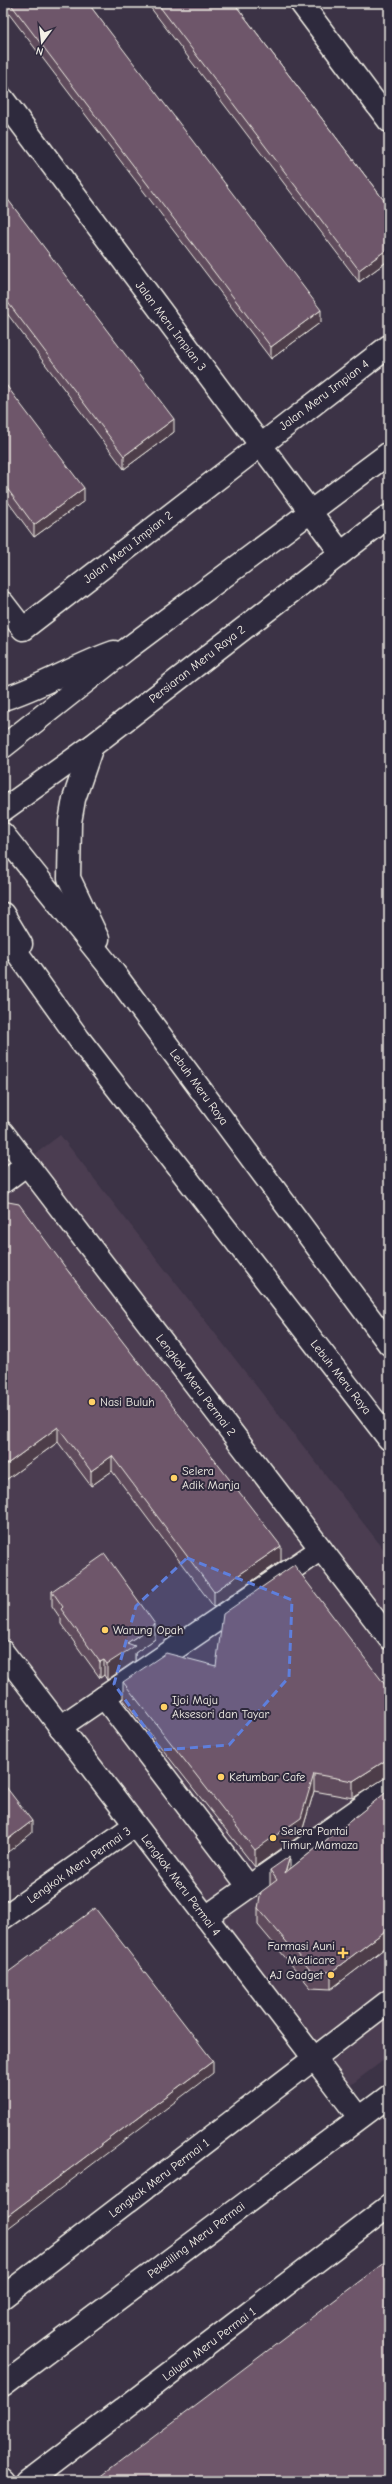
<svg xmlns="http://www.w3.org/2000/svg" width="392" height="2484" font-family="'Comic Neue',sans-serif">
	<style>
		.built { fill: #4b3e51 }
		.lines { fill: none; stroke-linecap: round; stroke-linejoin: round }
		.street-casing { stroke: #f4f1e8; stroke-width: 25 }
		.secondary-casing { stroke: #f4f1e8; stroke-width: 25 }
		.street { stroke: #2f2a3d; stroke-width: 22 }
		.secondary { stroke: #2f2a3d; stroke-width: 22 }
		.wall { fill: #5f4b5b; stroke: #f4f1e8 }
		.shaded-wall { fill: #4d3d4a; stroke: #f4f1e8 }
		.building { fill: #6e576a; stroke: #f4f1e8 }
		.marked { fill: #5e7fdd; fill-opacity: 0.2; stroke: #5e7fdd; stroke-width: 3; stroke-dasharray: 8 5; stroke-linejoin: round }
		.poi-dot { fill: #ffd166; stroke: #2f2a3d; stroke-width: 1.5 }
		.labels { text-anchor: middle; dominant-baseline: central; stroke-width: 4; stroke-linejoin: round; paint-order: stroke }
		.street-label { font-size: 12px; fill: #f4f1e8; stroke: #2f2a3d }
		.poi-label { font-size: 12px; fill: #f4f1e8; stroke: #2f2a3d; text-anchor: start }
	</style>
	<rect width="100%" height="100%" fill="#3c3346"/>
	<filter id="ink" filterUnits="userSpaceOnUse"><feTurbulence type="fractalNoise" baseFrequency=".025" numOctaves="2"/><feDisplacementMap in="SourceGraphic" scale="8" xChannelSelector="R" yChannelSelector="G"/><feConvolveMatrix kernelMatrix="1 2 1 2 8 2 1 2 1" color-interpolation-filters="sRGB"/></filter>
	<g filter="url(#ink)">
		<polygon class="built" points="60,1135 389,1556 389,2056 344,2090 3,1653 3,1179"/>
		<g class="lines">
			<g class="street-casing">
				<g id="street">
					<polyline points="301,3 389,121"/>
					<polyline points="3,99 341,553"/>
					<polyline points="3,603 23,629 389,346"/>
					<polyline points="3,1133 389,1638"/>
					<polyline points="3,1182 27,1164"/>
					<polyline points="3,1652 359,2117"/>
					<polyline points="104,1697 249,1887"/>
					<polyline points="60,1727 321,1549"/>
					<polyline points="206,1917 389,1788"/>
					<polyline points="3,1918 135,1825"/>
					<polyline points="3,2297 389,2001"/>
					<polyline points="3,2479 5,2481"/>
					<polyline points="29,2481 389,2206"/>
				</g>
			</g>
			<g class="secondary-casing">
				<g id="secondary">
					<path d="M3 699C42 687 76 665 114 652"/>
					<polyline points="92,746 74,799 70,822 69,878 98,939"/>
					<polyline points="3,747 127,649 389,453"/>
					<polyline points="3,810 92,746 389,516"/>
					<polyline points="3,834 112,970 389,1344"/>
					<polyline points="3,914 21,944"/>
					<polyline points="3,933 79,1039 389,1439"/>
					<polyline points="3,2385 389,2096"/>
				</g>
			</g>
			<use href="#street" class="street"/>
			<use href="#secondary" class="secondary"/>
		</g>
		<g class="wall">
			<polygon points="3,3 88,3 321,322 271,359 3,6"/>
			<polygon points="147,3 234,3 389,207 389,260 359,282"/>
			<polygon points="3,193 174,432 124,469 3,308"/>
			<polygon points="3,381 84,501 34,537 3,495"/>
			<polygon points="68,1271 281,1561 214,1607 112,1471 91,1486 58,1442 3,1482"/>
			<polygon points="52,1591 155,1639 135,1653 135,1661 107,1680 104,1675 100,1678 61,1624 61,1619 52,1606"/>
			<polygon points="216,1666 389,1690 389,1776 388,1776 353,1798 314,1791 301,1835 255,1867 123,1699 123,1682"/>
			<polygon points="389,1786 389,1945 331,1989 311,1988 258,1925 258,1908 270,1885 270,1870 290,1869 387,1792 387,1787"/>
		</g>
		<g class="shaded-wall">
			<polygon points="389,248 389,260 359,282 359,270"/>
			<polygon points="321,310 321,322 271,359 271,347"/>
			<polygon points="174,419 174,432 124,469 124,456"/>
			<polygon points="84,488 84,501 34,537 34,525"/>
			<polygon points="58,1427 58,1442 3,1482 3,1467"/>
			<polygon points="112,1456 112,1471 91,1486 91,1471"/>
			<polygon points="281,1546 281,1561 214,1607 214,1592"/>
			<polygon points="155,1624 155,1639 135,1653 135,1661 107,1680 107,1664 127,1643"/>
			<polygon points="104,1660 104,1675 100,1678 100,1662"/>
			<polygon points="388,1759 388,1776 353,1798 353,1781"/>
			<polygon points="314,1774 314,1791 301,1835 255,1867 255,1850"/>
			<polygon points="32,1821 32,1833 3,1856 3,1843"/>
			<polygon points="290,1856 290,1873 285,1873"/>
			<polygon points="389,1928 389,1945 331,1989 331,1972"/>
			<polygon points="213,2061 213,2073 3,2232 3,2219"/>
		</g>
		<g class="building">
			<polygon points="10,3 88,3 321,310 271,347"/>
			<polygon points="157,3 234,3 389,207 389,248 359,270"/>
			<polygon points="3,193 174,419 124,456 3,296"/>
			<polygon points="3,381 84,488 34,525 3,483"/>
			<polygon points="3,1201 19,1204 68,1271 281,1546 214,1592 112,1456 91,1471 58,1427 3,1467"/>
			<polygon points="105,1554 155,1624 127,1643 135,1646 107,1664 104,1660 100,1662 61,1609 63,1607 52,1591"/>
			<polygon points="294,1565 389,1690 389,1759 388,1759 353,1781 314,1774 301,1818 255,1850 123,1682 166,1653 216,1666 223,1614"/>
			<polygon points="3,1783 32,1821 3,1843"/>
			<polygon points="389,1790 389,1928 331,1972 311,1971 258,1908 261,1892 277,1880 270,1870 290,1856 285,1873"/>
			<polygon points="95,1908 213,2061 3,2219 3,1976"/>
			<polygon points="389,2259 389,2481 95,2481"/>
		</g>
	</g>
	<path class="marked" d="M187 1558 292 1600 289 1677 229 1745 161 1750 114 1684 136 1606Z"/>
	<g class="poi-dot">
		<circle cx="92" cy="1402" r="4"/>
		<circle cx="174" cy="1478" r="4"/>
		<circle cx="105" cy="1630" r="4"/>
		<circle cx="164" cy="1707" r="4"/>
		<circle cx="221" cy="1777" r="4"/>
		<circle cx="273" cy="1838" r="4"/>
		<path d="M341 1947h4v4h4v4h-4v4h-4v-4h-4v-4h4z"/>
		<circle cx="331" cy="1975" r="4"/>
	</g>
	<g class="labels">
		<g class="street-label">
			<text transform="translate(171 326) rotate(53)">Jalan Meru Impian 3</text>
			<text transform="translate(324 395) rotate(-37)">Jalan Meru Impian 4</text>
			<text transform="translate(128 547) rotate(-38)">Jalan Meru Impian 2</text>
			<text transform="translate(197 664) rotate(-38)">Persiaran Meru Raya 2</text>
			<text transform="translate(199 1087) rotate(54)">Lebuh Meru Raya</text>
			<text transform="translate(341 1377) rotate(52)">Lebuh Meru Raya</text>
			<text transform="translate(196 1385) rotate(53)">Lengkok Meru Permai 2</text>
			<text transform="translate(79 1865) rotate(-35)">Lengkok Meru Permai 3</text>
			<text transform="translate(181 1885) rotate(53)">Lengkok Meru Permai 4</text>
			<text transform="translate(159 2178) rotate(-37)">Lengkok Meru Permai 1</text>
			<text transform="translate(196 2240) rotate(-37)">Pekeliling Meru Permai</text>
			<text transform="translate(209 2344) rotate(-37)">Laluan Meru Permai 1</text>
		</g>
		<g class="poi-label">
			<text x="100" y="1402">Nasi Buluh</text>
			<text x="182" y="1471">Selera<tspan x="182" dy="14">Adik Manja</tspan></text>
			<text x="113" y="1630">Warung Opah</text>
			<text x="172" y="1700">Ijoi Maju<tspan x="172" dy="14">Aksesori dan Tayar</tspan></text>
			<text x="229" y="1777">Ketumbar Cafe</text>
			<text x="281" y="1831">Selera Pantai<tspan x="281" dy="14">Timur Mamaza</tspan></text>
			<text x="335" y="1946" text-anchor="end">Farmasi Auni<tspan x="335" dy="14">Medicare</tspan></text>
			<text x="323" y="1975" text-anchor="end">AJ Gadget</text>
		</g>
	</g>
	<rect width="392" height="2484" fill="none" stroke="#2f2a3d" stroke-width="16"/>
	<rect x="8" y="8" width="376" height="2468" fill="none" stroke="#f4f1e8" stroke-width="1.5" filter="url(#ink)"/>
	<g transform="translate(42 42) rotate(195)" stroke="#2f2a3d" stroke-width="3" paint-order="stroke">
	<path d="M0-3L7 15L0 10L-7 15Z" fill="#f4f1e8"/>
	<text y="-6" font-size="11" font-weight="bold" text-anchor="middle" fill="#f4f1e8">N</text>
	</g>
</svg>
